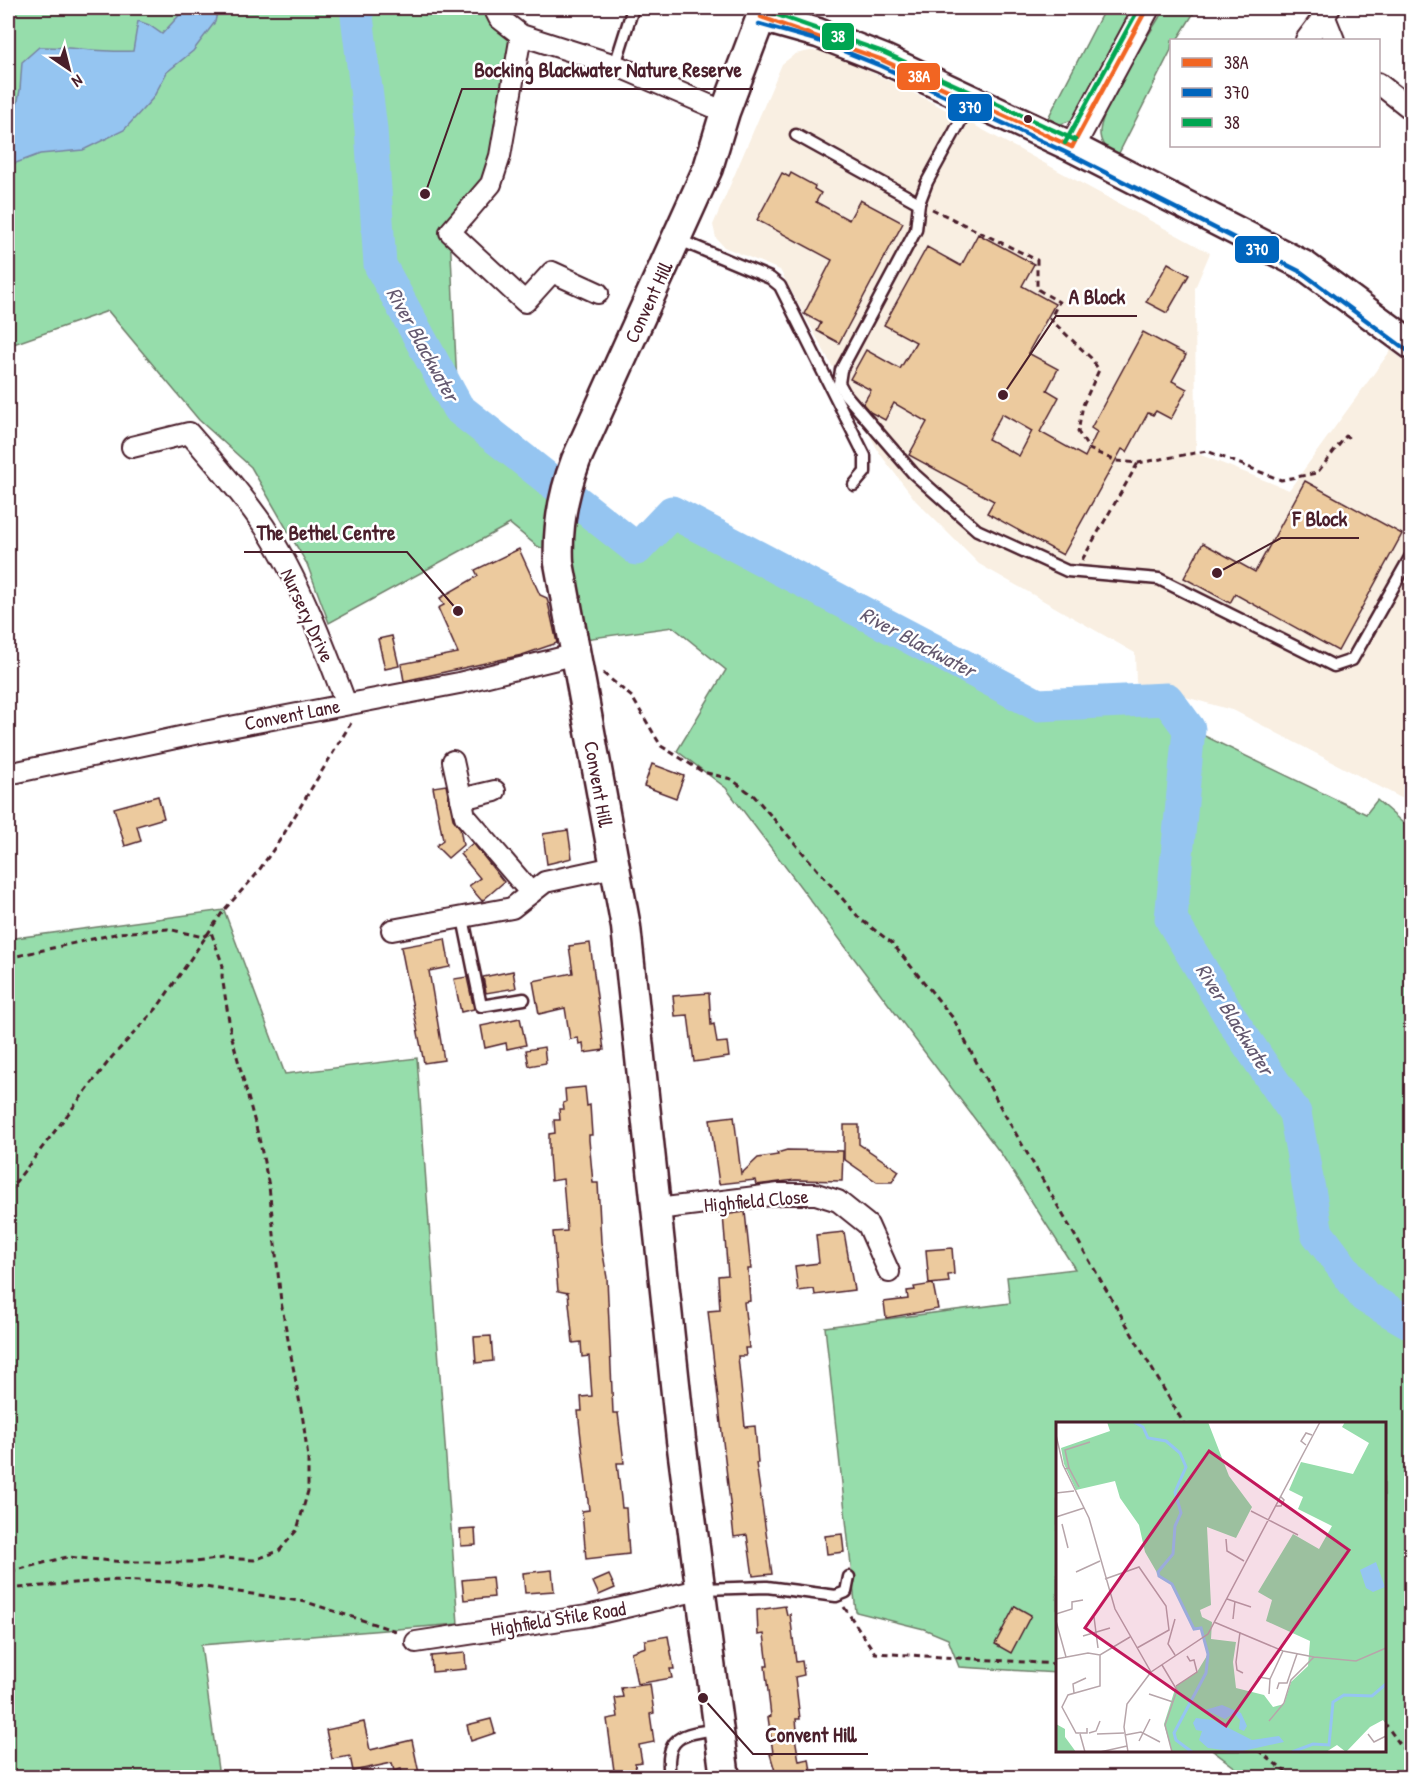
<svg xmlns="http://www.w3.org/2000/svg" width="1419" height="1785" font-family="'Patrick Hand',sans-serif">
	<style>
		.built { fill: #f9efe2 }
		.green { fill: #96ddab; stroke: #707e6b; stroke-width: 1.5 }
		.water { fill: #95c5f1; stroke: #7783a2; stroke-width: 1.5 }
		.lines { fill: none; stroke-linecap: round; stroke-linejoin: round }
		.river { stroke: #95c5f1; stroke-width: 33 }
		.building { fill: #ecca9e; stroke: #4a1f2b; stroke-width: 1.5; fill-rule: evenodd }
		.service-casing { stroke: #4a1f2b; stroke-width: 15 }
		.minor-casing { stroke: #4a1f2b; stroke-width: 24 }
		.tertiary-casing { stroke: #4a1f2b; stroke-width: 28 }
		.secondary-casing { stroke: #4a1f2b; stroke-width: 33 }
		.path { stroke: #4a1f2b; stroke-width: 3; stroke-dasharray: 6 4.5; stroke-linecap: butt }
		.service { stroke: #fff; stroke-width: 10 }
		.minor { stroke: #fff; stroke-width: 20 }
		.tertiary { stroke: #fff; stroke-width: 24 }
		.secondary { stroke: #fff; stroke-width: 28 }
		.bus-1-casing { stroke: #fff; stroke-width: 9 }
		.bus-2-casing { stroke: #fff; stroke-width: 9 }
		.bus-3-casing { stroke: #fff; stroke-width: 9 }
		.bus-1 { stroke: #f26522; stroke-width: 4.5 }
		.bus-2 { stroke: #0065bd; stroke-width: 4.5 }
		.bus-3 { stroke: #00a651; stroke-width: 4.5 }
		.bus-dot { fill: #4a1f2b; stroke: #fff; stroke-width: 2 }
		.labels { text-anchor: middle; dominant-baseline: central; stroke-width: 5; stroke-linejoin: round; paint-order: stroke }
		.street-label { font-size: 20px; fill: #4a1f2b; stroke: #fff }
		.water-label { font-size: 21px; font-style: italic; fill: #645970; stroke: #fff }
		.inset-river { fill: none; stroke: #95c5f1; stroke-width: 3 }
		.inset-road { fill: none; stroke: #b7a5aa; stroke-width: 1.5 }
		.view { fill: #c2185b; fill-opacity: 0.15; stroke: #c2185b; stroke-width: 3 }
		.inset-edge { fill: none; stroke: #4a1f2b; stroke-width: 3 }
		.leader { fill: none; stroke: #4a1f2b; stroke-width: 2 }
		.callout-dot { fill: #4a1f2b; stroke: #fff; stroke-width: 2 }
		.callout-label { font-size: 21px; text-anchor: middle; font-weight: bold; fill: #4a1f2b; stroke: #fff; stroke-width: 5; stroke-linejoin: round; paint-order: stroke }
		.line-badge { stroke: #fff; stroke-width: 2 }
		.badge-label { font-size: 16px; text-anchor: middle; font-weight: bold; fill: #fff }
	</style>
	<rect width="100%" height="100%" fill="#fff"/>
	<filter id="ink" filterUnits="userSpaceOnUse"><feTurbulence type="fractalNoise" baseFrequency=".0167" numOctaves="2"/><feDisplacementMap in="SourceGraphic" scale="12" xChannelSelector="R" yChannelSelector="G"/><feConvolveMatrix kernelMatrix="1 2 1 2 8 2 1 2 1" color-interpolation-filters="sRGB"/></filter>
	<g filter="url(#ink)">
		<polygon class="built" points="810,51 828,51 926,99 1210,253 1195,288 1196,453 1289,490 1391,350 1411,366 1412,795 1407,801 1235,711 1136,683 1135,653 979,564 916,501 880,454 780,270 724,247 716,238 713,225 782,64 795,54"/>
		<g class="green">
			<polygon points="8,8 494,8 521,35 500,156 450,232 458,408 637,549 672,512 1038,705 1167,699 1190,729 1366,814 1377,800 1411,830 1411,1777 1248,1777 1213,1751 1384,1750 1384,1424 1058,1424 1057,1673 959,1667 948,1639 924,1629 856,1612 825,1327 1010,1303 1007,1277 1075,1269 1002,1155 726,788 677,751 726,670 673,627 585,639 563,558 537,546 510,524 329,623 307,564 251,467 199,420 108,311 8,346"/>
			<polygon points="1105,8 1138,8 1075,119 1061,124 1046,122"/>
			<path d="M1165 8H1197L1177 40H1172L1171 50 1117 157C1108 152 1099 143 1100 131 1103 103 1149 35 1165 8Z"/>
			<polygon points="224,910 285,1074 417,1058 458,1624 201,1645 219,1777 8,1777 8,939"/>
		</g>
		<path class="water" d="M186 8H218L215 22 193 51 167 72 153 98 124 130 83 150 40 154 8 166V126L15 116 20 90 22 62 39 47C71 46 101 53 133 51L138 21 149 25 162 34Z"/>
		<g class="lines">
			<polyline class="river" points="356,8 371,129 380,265 458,408 637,549 672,512 1038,705 1167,699 1189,729 1171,919 1234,1023 1295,1113 1317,1233 1365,1297 1412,1324"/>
		</g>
		<g class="building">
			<polygon points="782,173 789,177 791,173 815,186 814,189 821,193 816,202 849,220 860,200 903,223 839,343 817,331 821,323 804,314 832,260 757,220"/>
			<path d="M978 234 1034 264 1022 286 1055 304 1028 353 1058 369 1047 390 1059 397 1040 432 1085 457 1097 432 1091 428 1143 332 1186 355 1172 381 1187 389 1171 419 1156 411 1153 415 1148 413 1127 452 1122 449 1063 555 987 513 994 501 909 455 927 422 894 403 885 420 870 412 863 404 871 390 850 379 866 350 900 369 916 342 884 325 927 247 961 266ZM1002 414 1032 431 1019 456 988 439Z"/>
			<polygon points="1168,263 1189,275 1167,313 1146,302"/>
			<polygon points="1305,481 1402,534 1338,651 1235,594 1230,603 1184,578 1203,543 1255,572"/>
			<polygon points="519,549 540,595 547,598 557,643 522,655 404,681 401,664 458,653 438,608 444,605 440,598 478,576 475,570"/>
			<polygon points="392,636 399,666 385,669 378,639"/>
			<polygon points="652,764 684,776 676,798 644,786"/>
			<polygon points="446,785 453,819 460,828 463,845 448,858 436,846 443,840 433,787"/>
			<polygon points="158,796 164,818 137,826 141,841 125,846 114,808"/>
			<polygon points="568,830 572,858 547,864 543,834"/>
			<polygon points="473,843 504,882 482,901 469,886 480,878 460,854"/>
			<polygon points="445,939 450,967 429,971 444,1060 424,1063 401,947"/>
			<polygon points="590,943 604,1050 584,1053 583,1043 579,1044 578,1038 570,1039 565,1008 539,1014 533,981 573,973 569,946"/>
			<polygon points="513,971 516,988 486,993 483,977"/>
			<polygon points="467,977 474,1009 461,1012 454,979"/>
			<polygon points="709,993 711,1025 714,1024 717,1043 727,1042 729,1057 694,1062 688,1015 675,1016 673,996"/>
			<polygon points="520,1018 526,1045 507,1049 506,1043 485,1048 481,1026"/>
			<polygon points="544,1047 546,1063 529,1066 526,1050"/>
			<polygon points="585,1087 587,1106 590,1105 592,1135 589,1135 589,1140 593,1183 598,1183 601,1242 607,1278 613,1413 618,1413 624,1463 617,1463 622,1508 626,1508 629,1554 586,1559 582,1511 589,1510 578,1411 582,1411 581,1397 592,1396 589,1356 582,1357 581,1342 573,1343 568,1293 558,1291 553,1232 567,1231 563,1179 551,1181 549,1155 549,1134 555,1133 554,1120 560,1120 559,1109 564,1109 563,1103 566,1102 565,1089"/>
			<polygon points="734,1116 741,1174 758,1158 778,1155 777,1153 787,1150 843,1151 842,1181 795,1180 756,1185 755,1180 719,1184 710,1119"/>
			<polygon points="844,1125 859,1125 859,1144 899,1171 892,1182 877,1182 844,1159"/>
			<polygon points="745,1212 751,1269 748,1269 750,1301 744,1302 749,1348 745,1348 746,1356 738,1356 745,1427 755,1426 758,1463 756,1463 772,1574 753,1576 747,1535 734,1537 708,1311 720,1310 718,1276 728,1275 723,1215"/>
			<polygon points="844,1232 854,1290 815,1295 814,1289 798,1291 795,1266 819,1263 816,1235"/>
			<polygon points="952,1248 954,1274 948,1275 949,1282 929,1284 926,1250"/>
			<polygon points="933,1284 938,1309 886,1318 884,1302 908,1299 907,1291 915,1290 914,1287"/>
			<polygon points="491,1336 493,1361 476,1363 474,1337"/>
			<polygon points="475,1529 476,1545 461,1546 460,1530"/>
			<polygon points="842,1534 844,1552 827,1554 825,1536"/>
			<polygon points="552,1570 554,1591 525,1593 523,1573"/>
			<polygon points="609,1575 615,1588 599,1595 593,1582"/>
			<polygon points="492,1577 494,1597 464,1600 462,1580"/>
			<polygon points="785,1606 787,1615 790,1614 796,1662 802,1661 804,1675 795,1677 800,1719 796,1719 797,1730 794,1731 799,1761 809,1759 812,1778 777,1778 770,1754 773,1753 768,1717 771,1716 765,1666 768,1666 764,1634 758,1635 757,1610"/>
			<polygon points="1015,1606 1031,1615 1011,1653 995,1644"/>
			<polygon points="668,1636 674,1669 670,1669 672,1678 637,1684 631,1652 646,1647 645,1640"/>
			<polygon points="465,1653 466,1669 432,1672 431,1656"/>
			<polygon points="650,1684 654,1713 650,1714 654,1742 639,1745 642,1762 635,1763 637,1778 615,1778 607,1719 618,1717 615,1698 623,1697 621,1688"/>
			<polygon points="491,1719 495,1733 471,1741 467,1725"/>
			<polygon points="364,1722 370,1750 412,1740 420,1778 403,1778 401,1769 394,1771 392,1763 353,1771 350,1756 332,1759 326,1730"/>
		</g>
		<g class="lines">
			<g class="service-casing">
				<g id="service">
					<polyline points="615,65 633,8"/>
					<polyline points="971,102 927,182 919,203 916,230 841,370 839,383 845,394 913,473 977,530 1067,571 1159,579 1334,666 1352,660 1412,554"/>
					<polyline points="796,135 919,203"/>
					<polyline points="677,239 770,278 780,286 865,456 865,472 854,485"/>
					<polyline points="463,918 481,1006 524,999"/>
					<polyline points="702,1589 767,1587 836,1596 846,1592 849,1577"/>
					<path d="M670 1778C664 1736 681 1734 718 1729"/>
				</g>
			</g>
			<g class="minor-casing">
				<g id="minor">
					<polyline points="494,8 499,18 521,35 615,65 725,112"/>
					<polyline points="1317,8 1324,15 1334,40"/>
					<polyline points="521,35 500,156 491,184 450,232 525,302 552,272 598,293"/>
					<polyline points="1306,40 1330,8"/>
					<polyline points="1378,83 1411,109"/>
					<path d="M132 447 189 433C215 463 241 493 264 526 297 575 325 647 346 704"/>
					<polyline points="453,761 465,816 531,893"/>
					<polyline points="8,774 199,733 459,683 577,654"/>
					<polyline points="461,799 495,791"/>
					<polyline points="392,930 512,908 545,882 614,867"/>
					<polyline points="657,1209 779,1194 816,1194 838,1201 868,1225 889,1272"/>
					<polyline points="416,1642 587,1616 699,1590"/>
				</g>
			</g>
			<g class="tertiary-casing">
				<polyline id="tertiary" points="1072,147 1147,8"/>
			</g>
			<g class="secondary-casing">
				<path id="secondary" d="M725 1778 681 1440 626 927 559 563C557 526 563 494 576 460L708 168 725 112 761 17 818 33 884 59 1072 147 1305 266 1412 345"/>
			</g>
			<g class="path">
				<polyline points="932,209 1037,260 1037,289 1059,302 1050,319 1091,358 1099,370 1083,405 1078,432 1089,449 1116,461 1138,463 1207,451 1281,480 1317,473 1346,436 1352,441"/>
				<polyline points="1082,560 1138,463"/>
				<polyline points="603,673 632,697 661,746 703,772 731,779 754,796 860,919 892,943 953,1018 1001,1108 1184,1424"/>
				<polyline points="8,958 119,933 168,929 203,937 211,932 223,966 222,976 231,1034 259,1138 269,1186 281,1302 303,1420 308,1458 308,1491 297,1530 279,1551 254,1560 224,1558 195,1562 124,1562 67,1557 8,1572"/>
				<polyline points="8,1192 112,1057 157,1008 224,910 255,876 282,837 351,723"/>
				<polyline points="8,1589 108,1580 171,1582 306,1602 399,1632"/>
				<polyline points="844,1607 875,1653 1058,1664"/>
				<polyline points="1384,1722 1412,1761"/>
				<polyline points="1258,1750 1293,1778"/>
			</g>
			<use href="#service" class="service"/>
			<use href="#minor" class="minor"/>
			<use href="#tertiary" class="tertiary"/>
			<use href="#secondary" class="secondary"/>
			<g class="bus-1-casing">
				<g id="bus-1">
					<polyline points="761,17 880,59 1072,147"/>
					<polyline points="1072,147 1147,8"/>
				</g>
			</g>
			<g class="bus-2-casing">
				<polyline id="bus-2" points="759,24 816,40 881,66 1069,154 1301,272 1408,351"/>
			</g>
			<g class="bus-3-casing">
				<g id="bus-3">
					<polyline points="763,10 883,52 1075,140"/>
					<polyline points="1065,143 1139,8"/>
				</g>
			</g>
			<use href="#bus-1" class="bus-1"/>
			<use href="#bus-2" class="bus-2"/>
			<use href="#bus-3" class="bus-3"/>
		</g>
	</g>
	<circle class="bus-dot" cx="1028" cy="119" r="5"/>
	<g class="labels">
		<g class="street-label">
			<text transform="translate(648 302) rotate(-65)">Convent Hill</text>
			<text transform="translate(308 615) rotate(65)">Nursery Drive</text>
			<text transform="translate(292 714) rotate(-11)">Convent Lane</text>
			<text transform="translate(599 784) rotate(80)">Convent Hill</text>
			<text transform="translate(756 1200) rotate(-5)">Highfield Close</text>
			<text transform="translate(558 1618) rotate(-9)">Highfield Stile Road</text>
		</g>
		<g class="water-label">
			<text transform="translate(423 344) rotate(61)">River Blackwater</text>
			<text transform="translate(918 642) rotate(28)">River Blackwater</text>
			<text transform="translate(1235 1019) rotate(58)">River Blackwater</text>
		</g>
	</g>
	<g transform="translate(1056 1422)">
		<rect width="330" height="330" fill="#fff"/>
		<path d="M51 0H152L173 54 196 85 180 116 151 105 155 183 144 188 146 195 156 200 155 217 180 220 177 240 180 266 208 273 217 285 228 282 235 260 252 244 254 219 210 199 216 178 202 170 237 112 263 127 276 104 242 87 247 75 233 68 245 40 297 52 313 21 286 5 289 0H330V302L327 298 314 305 290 330 281 323 270 330H116L108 302 120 264 141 250 152 232 145 206 138 207 116 162 103 154 89 130 83 103 64 76 59 59 20 68 8 42 5 26 54 9ZM0 302 9 307V315L20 330H0Z" fill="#96ddab"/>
		<path d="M320 140 329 165 317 170 310 166 304 148ZM166 283 185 291 191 304 188 309 183 307 184 298 178 291 169 297 149 288ZM140 296 157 298 196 318 223 314 228 320 182 330 152 326 143 318 146 309 140 308 137 301Z" fill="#95c5f1"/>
		<path class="inset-river" d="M78 0 87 5 92 16 110 19 124 31 130 45 119 70 125 91 119 104 117 132 102 150 103 154 116 162 138 207 145 206 152 232 150 251 118 311 120 318 136 330M236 330 257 322 273 323 277 280 288 273 316 274 330 262"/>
		<path class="inset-road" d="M0 13 7 43 33 96 59 187 95 250 152 212 264 0M250 23 245 19 250 11 256 13M13 46 23 65M9 47 13 46 9 28 34 20M0 71 18 69M219 84H225L228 78 224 74M195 89 242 113M0 95 28 86M6 102 12 126M170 117 171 129 188 139M20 150 44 139M49 157 83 145 110 184 113 208 81 226M171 177 195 185M0 192 16 187V180L27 178M38 195 42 226M119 197 112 222 119 233M177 197 179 179M0 199 10 235M158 200 227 229 258 235 300 239 330 226M184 210 180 240 181 248 187 251M27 214 54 206M0 237 32 231 44 233 74 215M106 243 121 268 109 303 116 330M199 263 203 255 214 257M120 264 141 250 138 238 134 239 131 234M221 267 223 261H231L241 232M18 271 17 262 30 256M93 272 117 280M213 272 214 257 227 229M213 299 228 281 235 258 258 235M31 306V311H20L6 285 12 273 44 264V233M33 311 40 309 44 299M24 312 29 330M41 312 68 311M312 312 318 320 330 314M69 313 85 310 104 320M83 319 94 297M44 330 71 324M72 330 68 305 71 282 95 250"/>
		<path class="view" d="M153 29 293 128 170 304 29 206Z"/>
		<rect width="330" height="330" class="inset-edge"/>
	</g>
	<path class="leader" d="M425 194L462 89H753M1003 395L1056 316H1137M1217 573L1281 538H1359M458 611L407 552H244M703 1698L753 1754H868"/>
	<g class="callout-dot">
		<circle cx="425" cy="194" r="6"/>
		<circle cx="1003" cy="395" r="6"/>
		<circle cx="1217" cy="573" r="6"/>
		<circle cx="458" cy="611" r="6"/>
		<circle cx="703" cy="1698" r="6"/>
	</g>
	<g class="callout-label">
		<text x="608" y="77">Bocking Blackwater Nature Reserve</text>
		<text x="1097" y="304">A Block</text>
		<text x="1320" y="526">F Block</text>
		<text x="326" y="540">The Bethel Centre</text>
		<text x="811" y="1742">Convent Hill</text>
	</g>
	<g class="line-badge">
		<rect x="821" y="22" width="34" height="29" rx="6" fill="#00a651"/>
		<rect x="896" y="62" width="45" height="29" rx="6" fill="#f26522"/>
		<rect x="947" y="93" width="46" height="29" rx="6" fill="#0065bd"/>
		<rect x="1234" y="235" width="46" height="29" rx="6" fill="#0065bd"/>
	</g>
	<g class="badge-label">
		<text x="838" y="42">38</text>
		<text x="919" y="82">38A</text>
		<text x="970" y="113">370</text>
		<text x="1257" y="255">370</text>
	</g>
	<rect width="1419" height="1785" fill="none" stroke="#fff" stroke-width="30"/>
	<rect x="15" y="15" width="1389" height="1755" fill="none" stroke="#4a1f2b" stroke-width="2" filter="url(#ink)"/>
	<rect x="1170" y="39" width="210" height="108" fill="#ffffff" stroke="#b7a5aa" stroke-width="1.5"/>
	<rect x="1182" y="58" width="30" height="9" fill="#f26522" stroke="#b7a5aa" stroke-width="1.5"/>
	<text x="1224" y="69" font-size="18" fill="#4a1f2b">38A</text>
	<rect x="1182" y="88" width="30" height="9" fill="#0065bd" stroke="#b7a5aa" stroke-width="1.5"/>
	<text x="1224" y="99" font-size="18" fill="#4a1f2b">370</text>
	<rect x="1182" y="118" width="30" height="9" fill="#00a651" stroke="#b7a5aa" stroke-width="1.5"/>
	<text x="1224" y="129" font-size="18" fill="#4a1f2b">38</text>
	<g transform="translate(69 69) rotate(145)" stroke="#ffffff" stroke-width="4.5" paint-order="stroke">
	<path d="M0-4.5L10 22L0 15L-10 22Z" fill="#4a1f2b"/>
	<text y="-9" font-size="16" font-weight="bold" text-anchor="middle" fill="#4a1f2b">N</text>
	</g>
</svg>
